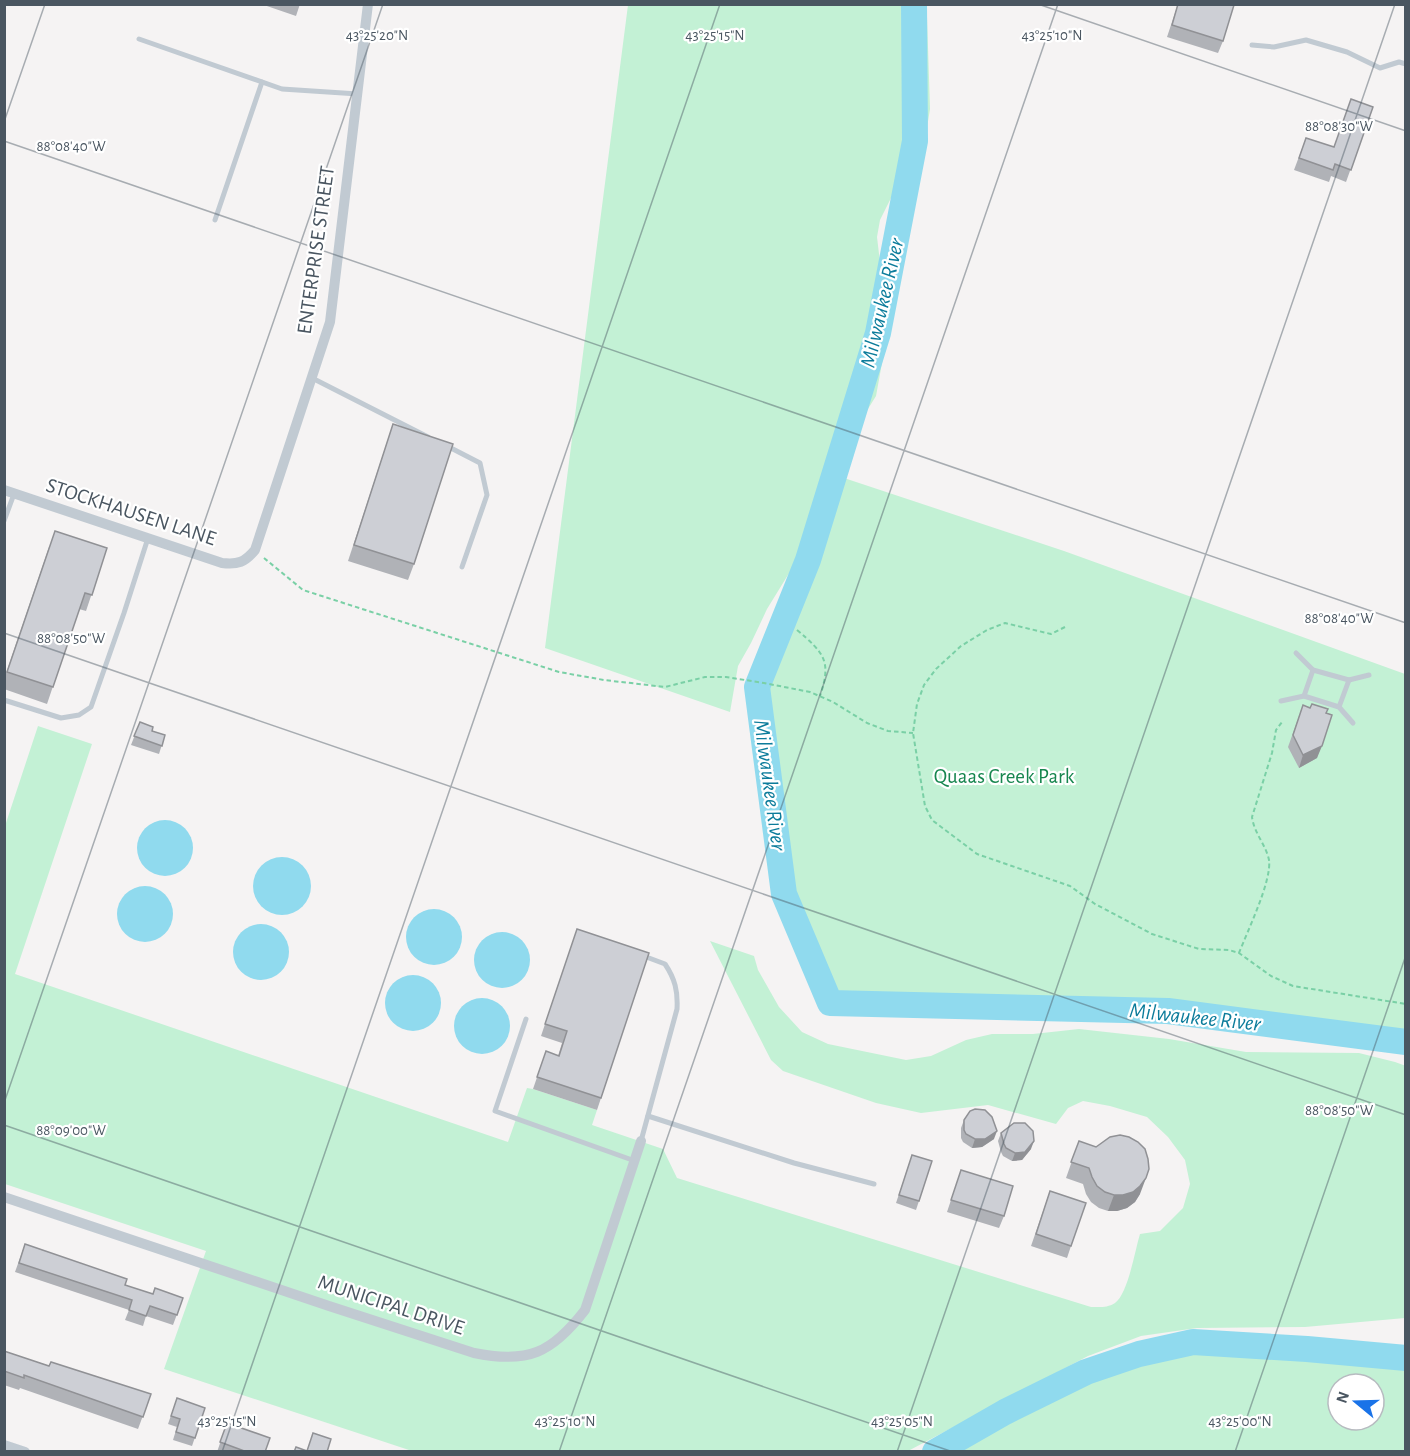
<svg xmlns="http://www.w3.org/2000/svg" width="1410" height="1456" font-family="'Alegreya Sans',sans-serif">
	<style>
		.green { fill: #c3f1d5; fill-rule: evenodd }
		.water { fill: #90daee }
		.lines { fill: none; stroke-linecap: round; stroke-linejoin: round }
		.river { stroke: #90daee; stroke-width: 26 }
		.path { stroke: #7ad0a6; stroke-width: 2; stroke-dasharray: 4.5 3; stroke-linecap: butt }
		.lane { stroke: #c1cad2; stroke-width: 5 }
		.street { stroke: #c1cad2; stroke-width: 10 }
		.wall { fill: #b0b2b7 }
		.shaded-wall { fill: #909195 }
		.building { fill: #cdcfd5; stroke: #909195; stroke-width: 1.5 }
		.ticks { fill: none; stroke: #4a5661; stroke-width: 1.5; stroke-opacity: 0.45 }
		.labels { text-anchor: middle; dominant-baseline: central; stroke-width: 4.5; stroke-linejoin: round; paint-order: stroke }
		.street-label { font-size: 21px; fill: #4a5661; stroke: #fff }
		.park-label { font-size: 21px; fill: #17864f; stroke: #fff }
		.water-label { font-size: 22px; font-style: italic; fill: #0c7c9b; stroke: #fff }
		.ticks-label { font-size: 15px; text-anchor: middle; fill: #4a5661; stroke: #fff; stroke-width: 4.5; stroke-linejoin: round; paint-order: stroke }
	</style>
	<rect width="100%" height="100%" fill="#f5f3f3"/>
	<g class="green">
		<polygon points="628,5 924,5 927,16 930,109 924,146 914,171 891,198 880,220 877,237 882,279 884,352 876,396 858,425 841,477 1064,551 1405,674 1405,1042 1168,1011 830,1003 784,894 757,687 806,553 791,570 767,609 751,643 738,666 730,712 545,648"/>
		<path d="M38 726 92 744 15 974 508 1142 527 1088 533 1089 597 1110 592 1125 663 1149 677 1178 1091 1307C1100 1307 1107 1308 1115 1303 1128 1294 1135 1250 1140 1234L1160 1231 1183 1208 1190 1184 1185 1160 1168 1137 1147 1117 1110 1106 1083 1101 1068 1108 1056 1124 988 1105 921 1113 876 1103 783 1071 771 1060 710 941 754 956 758 970 779 1007 802 1032 828 1044 906 1060 931 1056 966 1040 992 1034H1033L1079 1029 1169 1039 1246 1052 1359 1053 1395 1062 1406 1066 1405 1318 1305 1327 1197 1328 1141 1336 1088 1356 908 1451H412L164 1369 206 1251 5 1184V826Z"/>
		<path d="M1193 1342 1307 1349 1405 1358V1451H935L1005 1412 1086 1372 1139 1354ZM1338 1384H1374V1420H1338Z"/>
	</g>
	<g class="water">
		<circle cx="165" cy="848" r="28"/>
		<circle cx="282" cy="886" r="29"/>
		<circle cx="145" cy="914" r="28"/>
		<circle cx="434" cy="937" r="28"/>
		<circle cx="261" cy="952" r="28"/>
		<circle cx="502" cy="960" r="28"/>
		<circle cx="413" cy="1003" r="28"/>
		<circle cx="482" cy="1026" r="28"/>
	</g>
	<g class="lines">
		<g class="river">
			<polyline points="914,4 915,141 878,333 808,560 757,687 784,894 830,1003 1168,1011 1406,1042"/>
			<polyline points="935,1452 1005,1412 1086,1372 1139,1354 1193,1342 1307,1349 1406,1358"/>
		</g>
		<g class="path">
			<polyline points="264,558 303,590 559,672 604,680 665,687 705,677 726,677 764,683 810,692 833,702 867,723 888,731 913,733"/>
			<polyline points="1065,627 1051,634 1005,623 987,630 961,646 936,669 924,685 917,704 913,733 925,806 932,820 977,854 1070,886 1095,904 1152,934 1199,949 1229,950 1239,953 1271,976 1293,986 1406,1004"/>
			<path d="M797 630C824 653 832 661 820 696"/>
			<path d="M1239 953C1247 932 1272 881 1269 860 1266 845 1254 833 1252 817L1272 753 1276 730 1282 722"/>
			<polyline points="1306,1452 1315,1452"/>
		</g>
		<g class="lane">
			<polyline points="139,39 282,89 358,94"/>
			<polyline points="1252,45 1274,47 1306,40 1347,52 1380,68 1399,62 1406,64"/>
			<polyline points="215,220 262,82"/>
			<polyline points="312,378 428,437"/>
			<polyline points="447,446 480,463 487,495 462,567"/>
			<polyline points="4,521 14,494"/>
			<polyline points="1296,653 1313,670 1349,680 1369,675"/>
			<polyline points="1304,696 1313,670"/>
			<polyline points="4,700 61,718 79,715 91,707 124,613 148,538"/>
			<polyline points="1281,701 1304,696 1339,707 1353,723"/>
			<polyline points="1339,707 1349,680"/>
			<path d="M641 955 665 964C675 979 678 991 677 1009L641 1141"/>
			<polyline points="526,1019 495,1111 635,1161"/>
			<polyline points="648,1116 794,1163 874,1184"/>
		</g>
		<g class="street">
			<path d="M4 490 222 563C238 565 245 562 255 550L330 322 368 4"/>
			<path d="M4 1197 329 1306 474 1353C528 1364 552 1353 585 1310L641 1141"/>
			<polyline points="4,1445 25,1452"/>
		</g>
	</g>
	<g class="wall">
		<polygon points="261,4 300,4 296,16"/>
		<polygon points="1178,4 1232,4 1223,41 1218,53 1167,37"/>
		<polygon points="1373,107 1346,182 1331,176 1329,182 1294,170 1306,138 1334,147"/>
		<polygon points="393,424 414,564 408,580 348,561"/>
		<polygon points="49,547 107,548 86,611 79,609 47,704 4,689 4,679"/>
		<polygon points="1303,705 1326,713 1317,758 1299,768 1288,747"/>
		<polygon points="140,722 152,731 165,735 159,754 131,745"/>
		<polygon points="573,941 601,1098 597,1110 533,1089 546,1051 558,1056 562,1043 541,1036"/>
		<polygon points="964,1120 994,1139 982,1147 972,1148 963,1142 961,1138 961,1128"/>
		<polygon points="1001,1133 1031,1149 1022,1160 1012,1161 1003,1156 1001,1152 998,1141"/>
		<polygon points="1079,1141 1140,1194 1135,1202 1127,1208 1117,1211 1108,1211 1099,1208 1091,1202 1086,1194 1083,1184 1066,1178"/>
		<polygon points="912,1155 932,1161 916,1210 896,1203"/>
		<polygon points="961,1170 1004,1216 999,1228 947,1212"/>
		<polygon points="1050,1191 1071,1246 1067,1258 1031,1246"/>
		<polygon points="25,1244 125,1285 153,1294 183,1298 173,1325 146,1316 143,1326 125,1320 129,1310 15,1272"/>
		<polygon points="4,1351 49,1366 151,1394 138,1429 20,1388 19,1390 4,1385"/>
		<polygon points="177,1398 205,1408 192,1446 173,1440 177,1427 168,1424"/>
		<polygon points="227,1423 265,1452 217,1452"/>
	</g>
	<g class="shaded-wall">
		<polygon points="1322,746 1317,758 1299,768 1303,755"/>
		<polygon points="997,1131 994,1139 982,1147 972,1148 975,1139"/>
		<polygon points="1034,1141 1031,1149 1022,1160 1012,1161 1015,1153"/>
		<polygon points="1146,1178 1140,1194 1135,1202 1127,1208 1117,1211 1108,1211 1114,1195"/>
	</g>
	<g class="building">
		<polygon points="1178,4 1234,5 1223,41 1172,25"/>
		<polygon points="1351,99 1373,107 1351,170 1335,164 1333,170 1299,158 1306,138 1334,147"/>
		<polygon points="393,424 453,444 414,564 354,545"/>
		<polygon points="55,531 107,548 92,595 85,593 53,687 7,672"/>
		<polygon points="1312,704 1328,709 1326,713 1332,715 1322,746 1303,755 1293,735 1303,705 1310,708"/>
		<polygon points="140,722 153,727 152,731 165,735 162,746 134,736"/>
		<polygon points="577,929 649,953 601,1098 537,1077 546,1051 559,1056 567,1031 545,1024"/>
		<polygon points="975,1109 985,1110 992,1117 997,1131 985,1139 975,1139 966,1134 964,1130 964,1120 970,1111"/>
		<polygon points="1014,1123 1025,1123 1033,1131 1034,1141 1025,1152 1015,1153 1006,1148 1004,1144 1001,1133"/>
		<polygon points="1120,1135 1129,1137 1138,1142 1145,1149 1148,1159 1149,1169 1146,1178 1140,1186 1133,1192 1123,1195 1114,1195 1105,1192 1097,1186 1092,1177 1089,1168 1071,1162 1079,1141 1096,1147 1110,1137"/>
		<polygon points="912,1155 932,1161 919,1201 899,1195"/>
		<polygon points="961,1170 1013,1186 1004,1216 951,1200"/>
		<polygon points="1050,1191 1086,1203 1071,1246 1036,1234"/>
		<polygon points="25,1244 127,1279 125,1285 153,1294 155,1288 183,1298 177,1315 150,1306 146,1316 129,1310 132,1300 19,1263"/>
		<polygon points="4,1351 49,1366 51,1362 151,1394 143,1417 24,1375 24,1378 4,1371"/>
		<polygon points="177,1398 205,1408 195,1438 176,1432 180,1419 171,1416"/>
		<polygon points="227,1423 270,1438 265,1452 247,1452 220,1442"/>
		<polygon points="313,1433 331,1439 327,1452 294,1452 296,1447 307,1451"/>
	</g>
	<path class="ticks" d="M1038 4 1406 131M4 122 45 4M4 141 1406 623M4 633 1406 1115M4 1103 383 4M4 1125 953 1452M222 1452 720 4M559 1452 1058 4M897 1452 1395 4M1235 1452 1406 955"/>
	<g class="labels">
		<g class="street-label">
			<text transform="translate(316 250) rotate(-82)">ENTERPRISE STREET</text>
			<text transform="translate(131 512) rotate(18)">STOCKHAUSEN LANE</text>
			<text transform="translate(391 1305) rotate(18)">MUNICIPAL DRIVE</text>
		</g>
		<g class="park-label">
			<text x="1004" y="776">Quaas Creek Park</text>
		</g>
		<g class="water-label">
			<text transform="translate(882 303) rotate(-77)">Milwaukee River</text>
			<text transform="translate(770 785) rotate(82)">Milwaukee River</text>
			<text transform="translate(1195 1017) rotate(6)">Milwaukee River</text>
		</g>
	</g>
	<g class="ticks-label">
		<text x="377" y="40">43°25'20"N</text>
		<text x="715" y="40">43°25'15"N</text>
		<text x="1052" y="40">43°25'10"N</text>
		<text x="1339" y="131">88°08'30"W</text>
		<text x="71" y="151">88°08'40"W</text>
		<text x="1339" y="623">88°08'40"W</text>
		<text x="71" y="643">88°08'50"W</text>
		<text x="1339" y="1115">88°08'50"W</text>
		<text x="71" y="1135">88°09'00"W</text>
		<text x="227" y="1426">43°25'15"N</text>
		<text x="565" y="1426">43°25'10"N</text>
		<text x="902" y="1426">43°25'05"N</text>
		<text x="1240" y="1426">43°25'00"N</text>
	</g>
	<rect width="1410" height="1456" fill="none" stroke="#4a5661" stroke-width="12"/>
	<g transform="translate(1356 1402) rotate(289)"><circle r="28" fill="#ffffff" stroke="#b7bbc0" stroke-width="1.5"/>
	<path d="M0-4.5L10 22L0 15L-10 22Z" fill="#1a73e8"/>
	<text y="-9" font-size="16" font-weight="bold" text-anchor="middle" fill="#4a5661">N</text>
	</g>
</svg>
